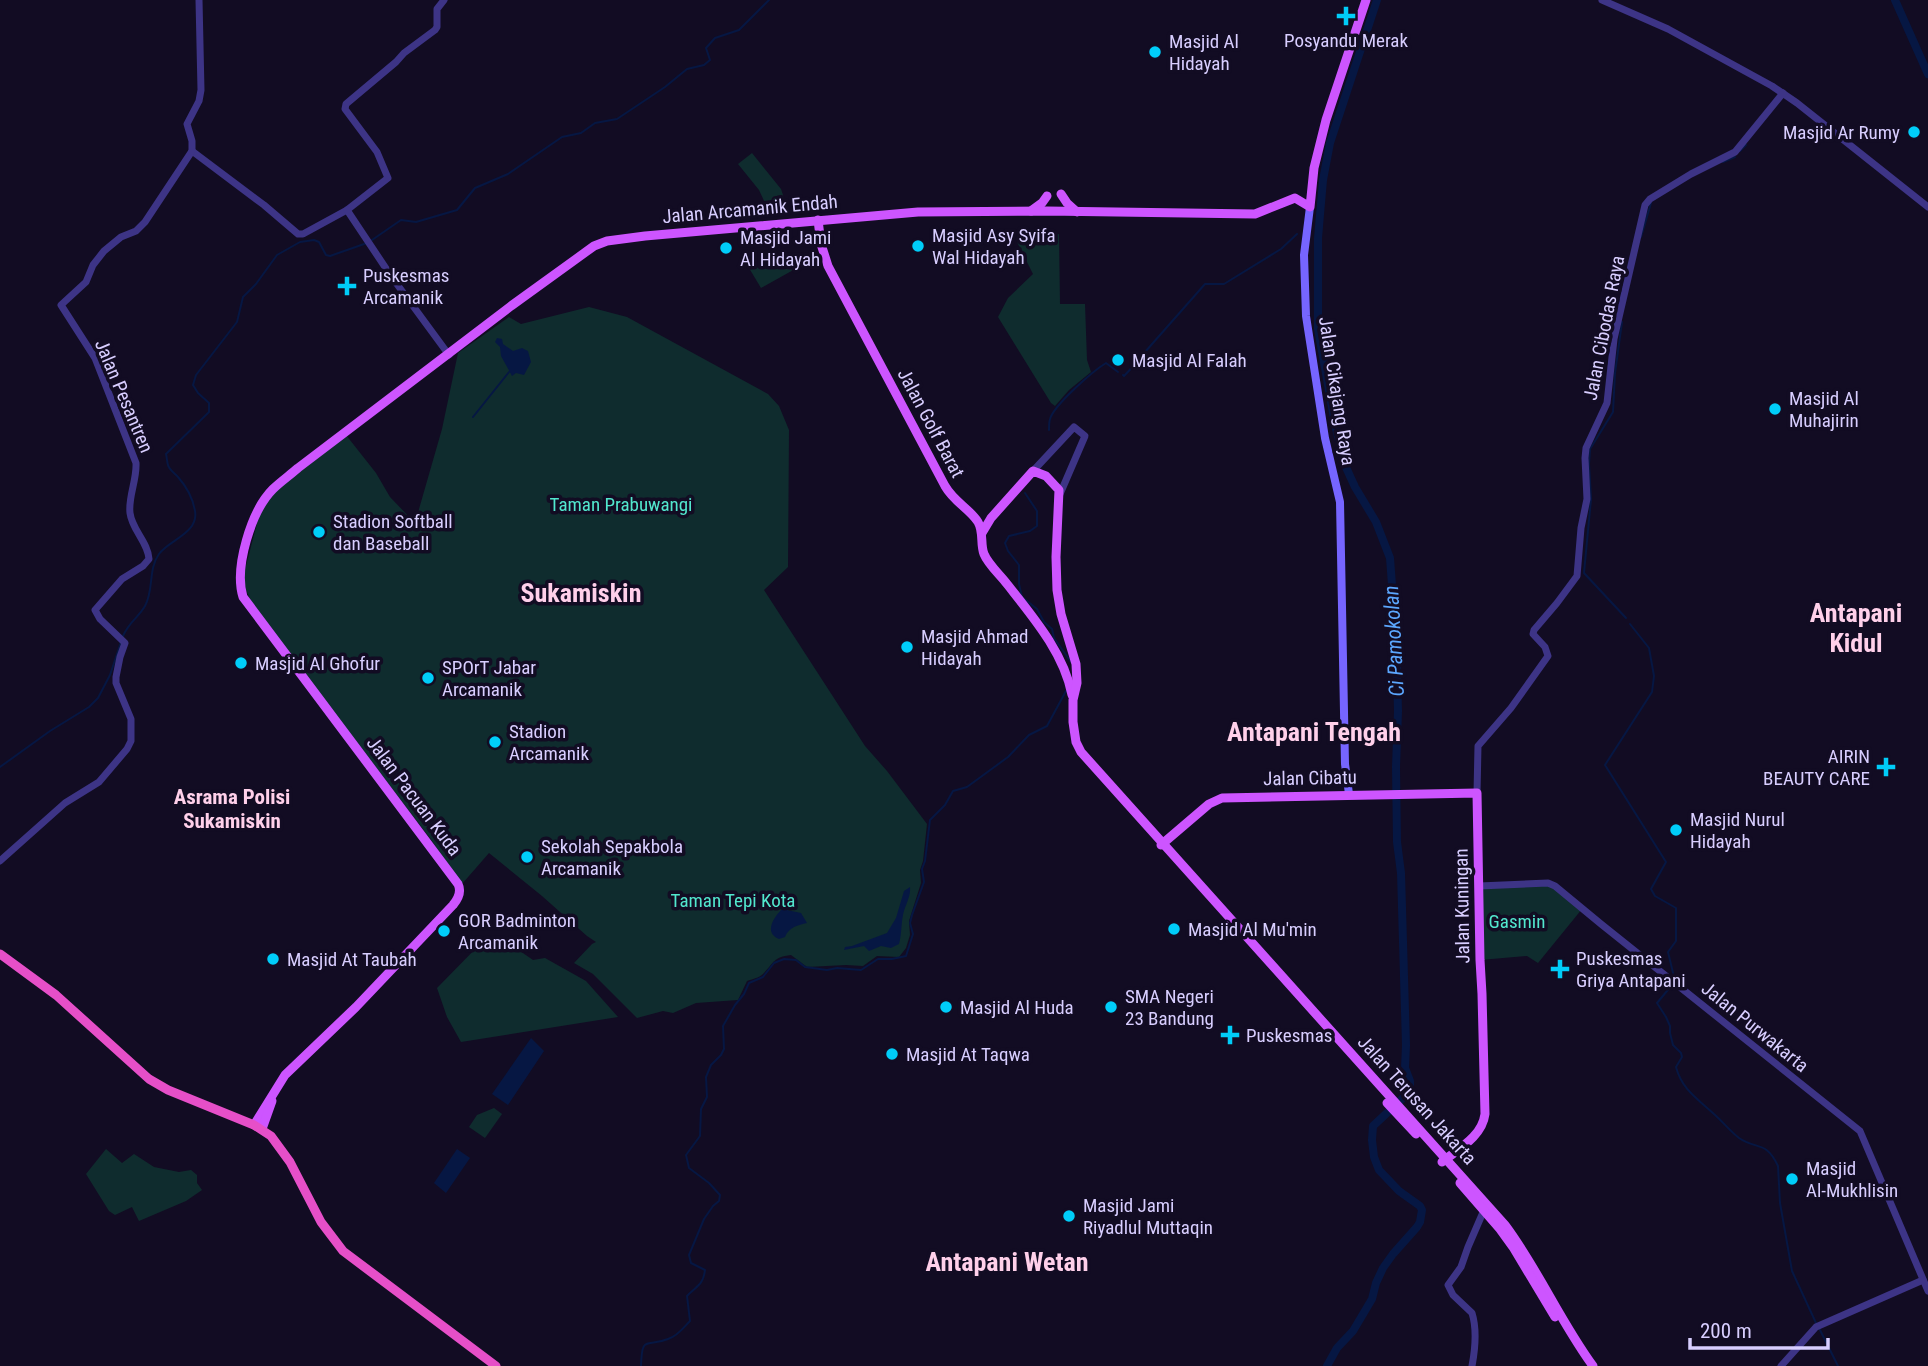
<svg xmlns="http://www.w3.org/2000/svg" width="1928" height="1366" font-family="'Roboto Condensed',sans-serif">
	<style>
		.green { fill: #0f2c2e }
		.water { fill: #061743 }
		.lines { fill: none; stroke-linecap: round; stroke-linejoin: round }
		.stream { stroke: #061743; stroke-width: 2 }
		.river { stroke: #061743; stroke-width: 8 }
		.tertiary { stroke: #3d3486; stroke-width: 7 }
		.secondary { stroke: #7665ff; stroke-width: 8 }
		.primary { stroke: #cd55ff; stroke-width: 9 }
		.trunk { stroke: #e64fc8; stroke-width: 9 }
		.poi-dot { fill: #00cdf9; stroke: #120c23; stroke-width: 2.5 }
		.labels { text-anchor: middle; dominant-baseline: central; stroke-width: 7; stroke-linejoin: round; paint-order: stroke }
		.poi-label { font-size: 19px; fill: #d8ceff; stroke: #120c23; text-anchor: start }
		.street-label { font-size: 19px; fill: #d8ceff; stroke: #120c23 }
		.park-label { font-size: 19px; fill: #52e7ce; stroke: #120c23 }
		.water-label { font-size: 21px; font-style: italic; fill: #5ca7ff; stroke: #120c23 }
		.neighbourhood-label { font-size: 21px; font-weight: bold; fill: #ffd0ea; stroke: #120c23 }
		.district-label { font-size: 26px; font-weight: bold; fill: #ffd0ea; stroke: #120c23 }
	</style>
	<rect width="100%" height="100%" fill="#120c23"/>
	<g class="green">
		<polygon points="752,153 781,189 785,201 765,203 759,190 738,164"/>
		<polygon points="1059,234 1060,304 1085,304 1087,360 1091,372 1069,390 1055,406 1051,403 998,317 1008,298 1033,274 1017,242"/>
		<polygon points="804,264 761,288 749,268"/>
		<path d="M589 307 627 317 768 394 779 406 789 430 788 567 764 590 865 746 887 771 927 824 923 861 920 870 921 883 909 921 910 935 906 948 899 957 877 956 863 966 846 965 807 967 791 955C773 957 774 963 763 974 759 978 752 979 747 981L738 1000 696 1003 673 1013 663 1011 637 1018 593 974 574 963 592 944 596 942 587 936 542 896 489 853 462 884 432 841 253 606 242 581 261 508 272 491 346 435 376 473 390 497 415 523 442 429 458 353 509 317 521 324Z"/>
		<polygon points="1548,883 1582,909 1538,963 1527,956 1480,960 1479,886"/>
		<polygon points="485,939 499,950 507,942 533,960 545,958 586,981 618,1017 461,1042 447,1017 437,988"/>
		<polygon points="494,1108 502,1114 485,1138 469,1127 477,1115"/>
		<polygon points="106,1149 122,1163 134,1154 154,1167 179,1172 191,1170 197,1175 197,1183 202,1190 186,1201 139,1221 132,1207 115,1215 109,1211 86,1174"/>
	</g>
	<g class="water">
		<polygon points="497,338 502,339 503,344 513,351 522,348 528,351 531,362 524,375 516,373 512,376 501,356 500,347 495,342"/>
		<path d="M910 887C911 897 905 905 903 915 901 924 902 933 899 944L891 948 881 946 869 951 864 946 844 950 845 947 852 946 887 933 896 918 904 891Z"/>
		<path d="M782 909 801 913 807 923C798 925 789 927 785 937L779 939C764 933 773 918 782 909Z"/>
		<polygon points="531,1038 544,1051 508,1105 492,1094"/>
		<polygon points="457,1149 470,1158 446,1193 434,1183"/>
	</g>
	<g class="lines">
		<g class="stream">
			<polyline points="1740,151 1746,145"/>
			<polyline points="1723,162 1735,157"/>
			<polyline points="1641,237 1651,203"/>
			<polyline points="372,240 401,220 416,222 457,210 475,188 508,174 562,137 581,133 595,123 617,119 665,87 687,69 704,65 710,60 706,48 715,38 739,30 769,0"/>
			<polyline points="1622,322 1615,373 1613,412 1590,449 1589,464 1591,499 1584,573 1626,618"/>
			<polyline points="1145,352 1205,284 1224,284 1281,249 1297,234"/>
			<polyline points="1123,375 1124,376 1138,361"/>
			<polyline points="473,417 509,372"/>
			<path d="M1049 430C1049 426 1049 422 1050 419 1054 405 1093 371 1106 363L1118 372"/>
			<polyline points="1025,493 1037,511 1037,526 1030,531 1009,536 1005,543 1008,551 1019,565 1019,584 1022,597 1037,609 1044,622 1052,629 1054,638 1071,662"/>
			<polyline points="1630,624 1649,648 1654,676 1652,692 1605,765 1666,862 1651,889 1655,896 1676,908 1676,941 1668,952 1675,981"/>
			<path d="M123 636C129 622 138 618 145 606 154 590 148 569 159 554 169 540 199 533 195 511 193 499 186 486 178 477 175 473 169 470 168 465 167 462 167 458 166 454L209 412V403L198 393 193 385 196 375 237 322 243 297 256 284 277 255 300 242 314 240 319 242 326 255 330 256 367 243"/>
			<polyline points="0,767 50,731 89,707 98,698 110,675 121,642"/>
			<path d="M1672 985 1657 1003 1666 1017 1670 1026V1033L1673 1045 1681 1053 1682 1057 1676 1067C1682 1090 1698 1099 1714 1114 1723 1122 1730 1131 1739 1138 1756 1150 1766 1140 1778 1166L1780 1203 1792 1271 1816 1323"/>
			<polyline points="1819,1328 1838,1366"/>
			<path d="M641 1366C642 1334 646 1348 668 1339 678 1336 684 1327 690 1321L687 1296C696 1286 703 1286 705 1270L691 1263 689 1255 704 1219 713 1206 719 1201 720 1195 709 1183 689 1168 686 1155 700 1136 701 1109 707 1097 706 1077 711 1065 721 1055 724 1049 723 1026 735 1005 744 994 749 983 763 977 774 963 784 959 796 960 805 967 827 970 837 968 861 970 878 959H892L906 956 913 934 910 923 912 915 924 882 922 869 925 861 930 820 945 805 953 791 967 787 1008 757 1029 735 1047 726 1066 691"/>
		</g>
		<g class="river">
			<polyline points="1895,0 1928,74"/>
			<polyline points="1327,1366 1337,1348 1353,1331 1372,1299 1376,1283 1383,1268 1393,1254 1417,1227 1420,1222 1422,1210 1420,1206 1399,1191 1379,1170 1374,1157 1372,1140 1373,1126 1403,1098 1410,1088 1410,1081 1405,1068 1406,1045 1401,873 1397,842 1396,767 1398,711 1396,639 1390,558 1376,522 1355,487 1344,463 1335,424 1318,329 1318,238 1323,180 1330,143 1377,0"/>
		</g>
		<g class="tertiary">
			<polyline points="1602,0 1668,29 1772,86 1797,103 1928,207"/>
			<polyline points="192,151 264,205 298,234 303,234 347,210 388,178 377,152 345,109 346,104 396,62 404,53 435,30 437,27 437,9 444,0"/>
			<polyline points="347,210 391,276 449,355"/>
			<polyline points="1033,471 1074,427 1085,436 1060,494"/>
			<polyline points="1477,793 1478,746 1511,708 1548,656 1545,647 1533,634 1534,630 1557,603 1577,576 1581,528 1587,499 1585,458 1586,448 1607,403 1614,339 1645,205 1650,199 1691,174 1735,152 1783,93"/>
			<path d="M0 861 65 803 99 782 127 749 131 741V719L116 683V677L120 657 125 643 100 619 95 610 122 579 143 566 149 559C148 542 132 530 130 513 128 497 137 480 136 463L95 358 61 305 86 282 93 265 104 251 121 237 136 231 145 222 192 151V141L187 124 199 101 201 90 199 0"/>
			<polyline points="1479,886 1548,883 1555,886 1601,924 1860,1131 1928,1291"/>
			<path d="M1472 1366C1475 1350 1477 1329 1472 1313L1453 1295 1448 1285 1461 1267 1468 1247 1484 1210"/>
			<polyline points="1781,1366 1816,1327 1923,1280"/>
		</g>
		<polyline class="secondary" points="1310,207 1304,255 1306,316 1325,438 1340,502 1345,764 1349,794"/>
		<g class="primary">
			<polyline points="1061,194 1067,203 1077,212"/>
			<polyline points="1031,211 1042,203 1047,196"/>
			<path d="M818 220 821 244 828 266 945 486C954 502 970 509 978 522 984 532 980 544 984 554 988 564 1000 575 1007 584 1033 617 1064 653 1072 695"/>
			<path d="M982 533 991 518 1033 471 1046 476 1059 490 1056 557 1057 590 1061 614 1076 664 1077 683 1073 700V722L1076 742 1081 752 1505 1225C1538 1269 1560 1321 1593 1366"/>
			<path d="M1161 845 1209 804 1222 798 1477 793 1480 960 1482 994 1485 1114C1482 1137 1458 1149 1442 1162"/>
			<polyline points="1387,1103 1416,1134"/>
			<path d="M254 1125 285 1075 356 1007 453 905C458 899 462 892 458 884L243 597C234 568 251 511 273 489 280 482 290 475 298 468L511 306 594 246 607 241 645 236 918 212 1047 211 1255 214 1295 198 1310 207 1314 168 1326 120 1366 0"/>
			<polyline points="262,1129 272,1101"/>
			<polyline points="1460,1183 1500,1229 1513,1247 1555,1317"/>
		</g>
		<polyline class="trunk" points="0,954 56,995 149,1079 168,1090 254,1125 271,1136 290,1162 321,1222 343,1251 496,1366"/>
	</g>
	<g class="poi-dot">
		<path d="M1342.5 5.5h7v7h7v7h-7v7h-7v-7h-7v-7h7z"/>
		<circle cx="1155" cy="52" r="7"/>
		<circle cx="1914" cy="132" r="7"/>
		<circle cx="918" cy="246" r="7"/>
		<circle cx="726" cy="248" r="7"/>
		<path d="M343.5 275.5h7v7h7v7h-7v7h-7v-7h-7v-7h7z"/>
		<circle cx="1118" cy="360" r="7"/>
		<circle cx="1775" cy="409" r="7"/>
		<circle cx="319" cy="532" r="7"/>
		<circle cx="907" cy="647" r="7"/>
		<circle cx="241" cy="663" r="7"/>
		<circle cx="428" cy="678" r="7"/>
		<circle cx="495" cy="742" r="7"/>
		<path d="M1882.5 756.5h7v7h7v7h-7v7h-7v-7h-7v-7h7z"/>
		<circle cx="1676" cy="830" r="7"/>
		<circle cx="527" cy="857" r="7"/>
		<circle cx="1174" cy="929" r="7"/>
		<circle cx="444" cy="931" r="7"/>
		<circle cx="273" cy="959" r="7"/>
		<path d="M1556.5 958.5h7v7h7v7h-7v7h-7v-7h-7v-7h7z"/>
		<circle cx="946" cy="1007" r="7"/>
		<circle cx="1111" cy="1007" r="7"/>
		<path d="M1226.5 1024.5h7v7h7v7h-7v7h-7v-7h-7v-7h7z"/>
		<circle cx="892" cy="1054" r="7"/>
		<circle cx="1792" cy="1179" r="7"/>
		<circle cx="1069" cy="1216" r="7"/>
	</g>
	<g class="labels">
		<g class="poi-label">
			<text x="1346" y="40" text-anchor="middle">Posyandu Merak</text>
			<text x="1169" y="41">Masjid Al<tspan x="1169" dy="22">Hidayah</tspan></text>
			<text x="1900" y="132" text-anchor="end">Masjid Ar Rumy</text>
			<text x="932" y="235">Masjid Asy Syifa<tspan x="932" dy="22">Wal Hidayah</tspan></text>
			<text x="740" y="237">Masjid Jami<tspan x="740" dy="22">Al Hidayah</tspan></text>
			<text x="363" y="275">Puskesmas<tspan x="363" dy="22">Arcamanik</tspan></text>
			<text x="1132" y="360">Masjid Al Falah</text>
			<text x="1789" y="398">Masjid Al<tspan x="1789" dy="22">Muhajirin</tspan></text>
			<text x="333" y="521">Stadion Softball<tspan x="333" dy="22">dan Baseball</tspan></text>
			<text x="921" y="636">Masjid Ahmad<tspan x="921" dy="22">Hidayah</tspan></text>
			<text x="255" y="663">Masjid Al Ghofur</text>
			<text x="442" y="667">SPOrT Jabar<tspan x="442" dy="22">Arcamanik</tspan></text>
			<text x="509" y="731">Stadion<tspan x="509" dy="22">Arcamanik</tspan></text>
			<text x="1870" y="756" text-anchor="end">AIRIN<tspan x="1870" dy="22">BEAUTY CARE</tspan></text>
			<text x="1690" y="819">Masjid Nurul<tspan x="1690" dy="22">Hidayah</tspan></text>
			<text x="541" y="846">Sekolah Sepakbola<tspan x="541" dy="22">Arcamanik</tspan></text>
			<text x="458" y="920">GOR Badminton<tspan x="458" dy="22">Arcamanik</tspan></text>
			<text x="1188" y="929">Masjid Al Mu'min</text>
			<text x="1576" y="958">Puskesmas<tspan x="1576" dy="22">Griya Antapani</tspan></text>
			<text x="287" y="959">Masjid At Taubah</text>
			<text x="1125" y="996">SMA Negeri<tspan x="1125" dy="22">23 Bandung</tspan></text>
			<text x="960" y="1007">Masjid Al Huda</text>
			<text x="1246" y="1035">Puskesmas</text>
			<text x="906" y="1054">Masjid At Taqwa</text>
			<text x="1806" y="1168">Masjid<tspan x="1806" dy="22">Al-Mukhlisin</tspan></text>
			<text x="1083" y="1205">Masjid Jami<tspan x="1083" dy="22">Riyadlul Muttaqin</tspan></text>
		</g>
		<g class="street-label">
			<text transform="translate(750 209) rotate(-5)">Jalan Arcamanik Endah</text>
			<text transform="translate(1604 328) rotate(-79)">Jalan Cibodas Raya</text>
			<text transform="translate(1337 391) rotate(81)">Jalan Cikajang Raya</text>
			<text transform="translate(124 396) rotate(67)">Jalan Pesantren</text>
			<text transform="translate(931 423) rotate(62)">Jalan Golf Barat</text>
			<text transform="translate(1310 778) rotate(-1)">Jalan Cibatu</text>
			<text transform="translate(414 796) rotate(53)">Jalan Pacuan Kuda</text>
			<text transform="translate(1462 906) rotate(-91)">Jalan Kuningan</text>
			<text transform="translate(1755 1027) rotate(39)">Jalan Purwakarta</text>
			<text transform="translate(1417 1100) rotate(48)">Jalan Terusan Jakarta</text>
		</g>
		<g class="park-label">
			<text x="621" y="504">Taman Prabuwangi</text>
			<text x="733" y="900">Taman Tepi Kota</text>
			<text x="1517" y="921">Gasmin</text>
		</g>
		<g class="water-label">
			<text transform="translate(1394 641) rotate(-93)">Ci Pamokolan</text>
		</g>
		<g class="neighbourhood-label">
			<text x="232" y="797">Asrama Polisi<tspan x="232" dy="24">Sukamiskin</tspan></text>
		</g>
		<g class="district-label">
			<text x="581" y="593">Sukamiskin</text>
			<text x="1856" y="613">Antapani<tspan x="1856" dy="30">Kidul</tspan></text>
			<text x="1314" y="732">Antapani Tengah</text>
			<text x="1007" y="1262">Antapani Wetan</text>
		</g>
	</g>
	<path d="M1690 1338v10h138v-10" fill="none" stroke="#d8ceff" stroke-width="3.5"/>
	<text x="1700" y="1338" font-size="21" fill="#d8ceff" stroke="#120c23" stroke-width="5" paint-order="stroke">200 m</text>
</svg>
